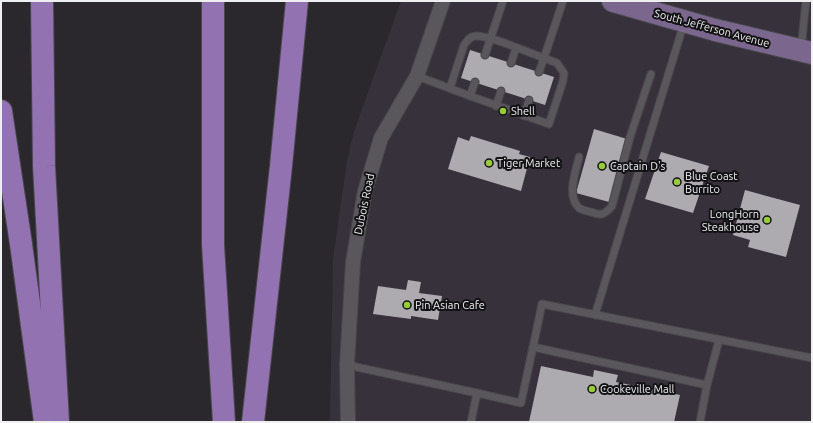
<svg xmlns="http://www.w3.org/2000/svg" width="813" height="423" font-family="Ubuntu,sans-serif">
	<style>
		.built { fill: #36313b }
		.building { fill: #adaab0 }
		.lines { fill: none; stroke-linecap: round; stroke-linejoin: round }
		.lane-casing { stroke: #48464a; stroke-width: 9 }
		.street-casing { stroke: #48464a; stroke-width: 16 }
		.primary-casing { stroke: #48464a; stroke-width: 24 }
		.highway-casing { stroke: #48464a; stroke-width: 24 }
		.lane { stroke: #59575c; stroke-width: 7 }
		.street { stroke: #59575c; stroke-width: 14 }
		.primary { stroke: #7b678e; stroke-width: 22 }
		.highway { stroke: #9272b0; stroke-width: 22 }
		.poi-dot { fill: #97cc38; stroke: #121113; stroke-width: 1.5 }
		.labels { text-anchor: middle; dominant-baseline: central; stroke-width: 4; stroke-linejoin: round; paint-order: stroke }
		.street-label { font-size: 11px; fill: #efeef1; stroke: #121113 }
		.poi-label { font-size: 11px; fill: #efeef1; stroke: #121113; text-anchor: start }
	</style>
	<rect width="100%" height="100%" fill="#2a282d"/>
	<polygon class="built" points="401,1 812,1 812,422 330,422 333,259 347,161 354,131"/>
	<g class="building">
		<polygon points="470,50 554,77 545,105 461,78"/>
		<polygon points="594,129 627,139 609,202 576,193"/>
		<polygon points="471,136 520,151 519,154 530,157 521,191 448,169 458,137 469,141"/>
		<polygon points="661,152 709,166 693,213 645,199"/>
		<polygon points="745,190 800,205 786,257 748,247 750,240 733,235"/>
		<polygon points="408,280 421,282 419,293 442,296 438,320 411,316 411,319 373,314 378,286 406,290"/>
		<polygon points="541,366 593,377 594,370 618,375 616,382 680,395 674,422 529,422"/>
	</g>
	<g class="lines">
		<g class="lane-casing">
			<g id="lane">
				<polyline points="801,49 806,1"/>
				<polyline points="485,55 503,1"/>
				<polyline points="511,63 516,48"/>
				<polyline points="417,76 470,96"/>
				<polyline points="475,82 470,96 549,124 563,81 564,73 557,63 544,58 563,1"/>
				<path d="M450 88 464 45C467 41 470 36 476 36 492 36 527 52 544 58L539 72"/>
				<polyline points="496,106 501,91"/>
				<polyline points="524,116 529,100"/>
				<path d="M579 157C576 171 566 196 579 208 582 210 587 211 591 212 602 216 604 215 612 206L630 137 651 74"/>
				<polyline points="595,315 684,23"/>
				<polyline points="347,365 477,393"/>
				<polyline points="707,385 533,347 542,304 812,358"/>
				<polyline points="471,422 477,393 521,403 533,347"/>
				<polyline points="700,422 707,385 719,340"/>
			</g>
		</g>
		<g class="street-casing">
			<polyline id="street" points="348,422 347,365 353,262 365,191 381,138 417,76 443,1"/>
		</g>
		<g class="primary-casing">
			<polyline id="primary" points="613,1 715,30 812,53"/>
		</g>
		<g class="highway-casing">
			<g id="highway">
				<polyline points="42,1 44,166 58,422"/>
				<polyline points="213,1 213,245 224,422"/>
				<polyline points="1,111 21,244 45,422"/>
				<polyline points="253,422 281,166 297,1"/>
			</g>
		</g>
		<use href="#lane" class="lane"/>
		<use href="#street" class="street"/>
		<use href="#primary" class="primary"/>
		<use href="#highway" class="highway"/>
	</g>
	<g class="poi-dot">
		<circle cx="503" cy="111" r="4"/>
		<circle cx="489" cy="163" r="4"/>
		<circle cx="602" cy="166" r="4"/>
		<circle cx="677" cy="182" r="4"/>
		<circle cx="767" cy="220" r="4"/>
		<circle cx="407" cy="305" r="4"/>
		<circle cx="592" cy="389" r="4"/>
	</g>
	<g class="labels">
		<g class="street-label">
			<text transform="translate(712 28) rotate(15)">South Jefferson Avenue</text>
			<text transform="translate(364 204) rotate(-78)">Dubois Road</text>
		</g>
		<g class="poi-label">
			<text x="511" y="111">Shell</text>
			<text x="497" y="163">Tiger Market</text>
			<text x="610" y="166">Captain D's</text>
			<text x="685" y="176">Blue Coast<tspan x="685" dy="13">Burrito</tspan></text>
			<text x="759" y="214" text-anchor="end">LongHorn<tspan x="759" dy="13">Steakhouse</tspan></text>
			<text x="415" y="305">Pin Asian Cafe</text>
			<text x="600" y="389">Cookeville Mall</text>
		</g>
	</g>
	<rect width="813" height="423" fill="none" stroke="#efeef1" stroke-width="4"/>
</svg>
